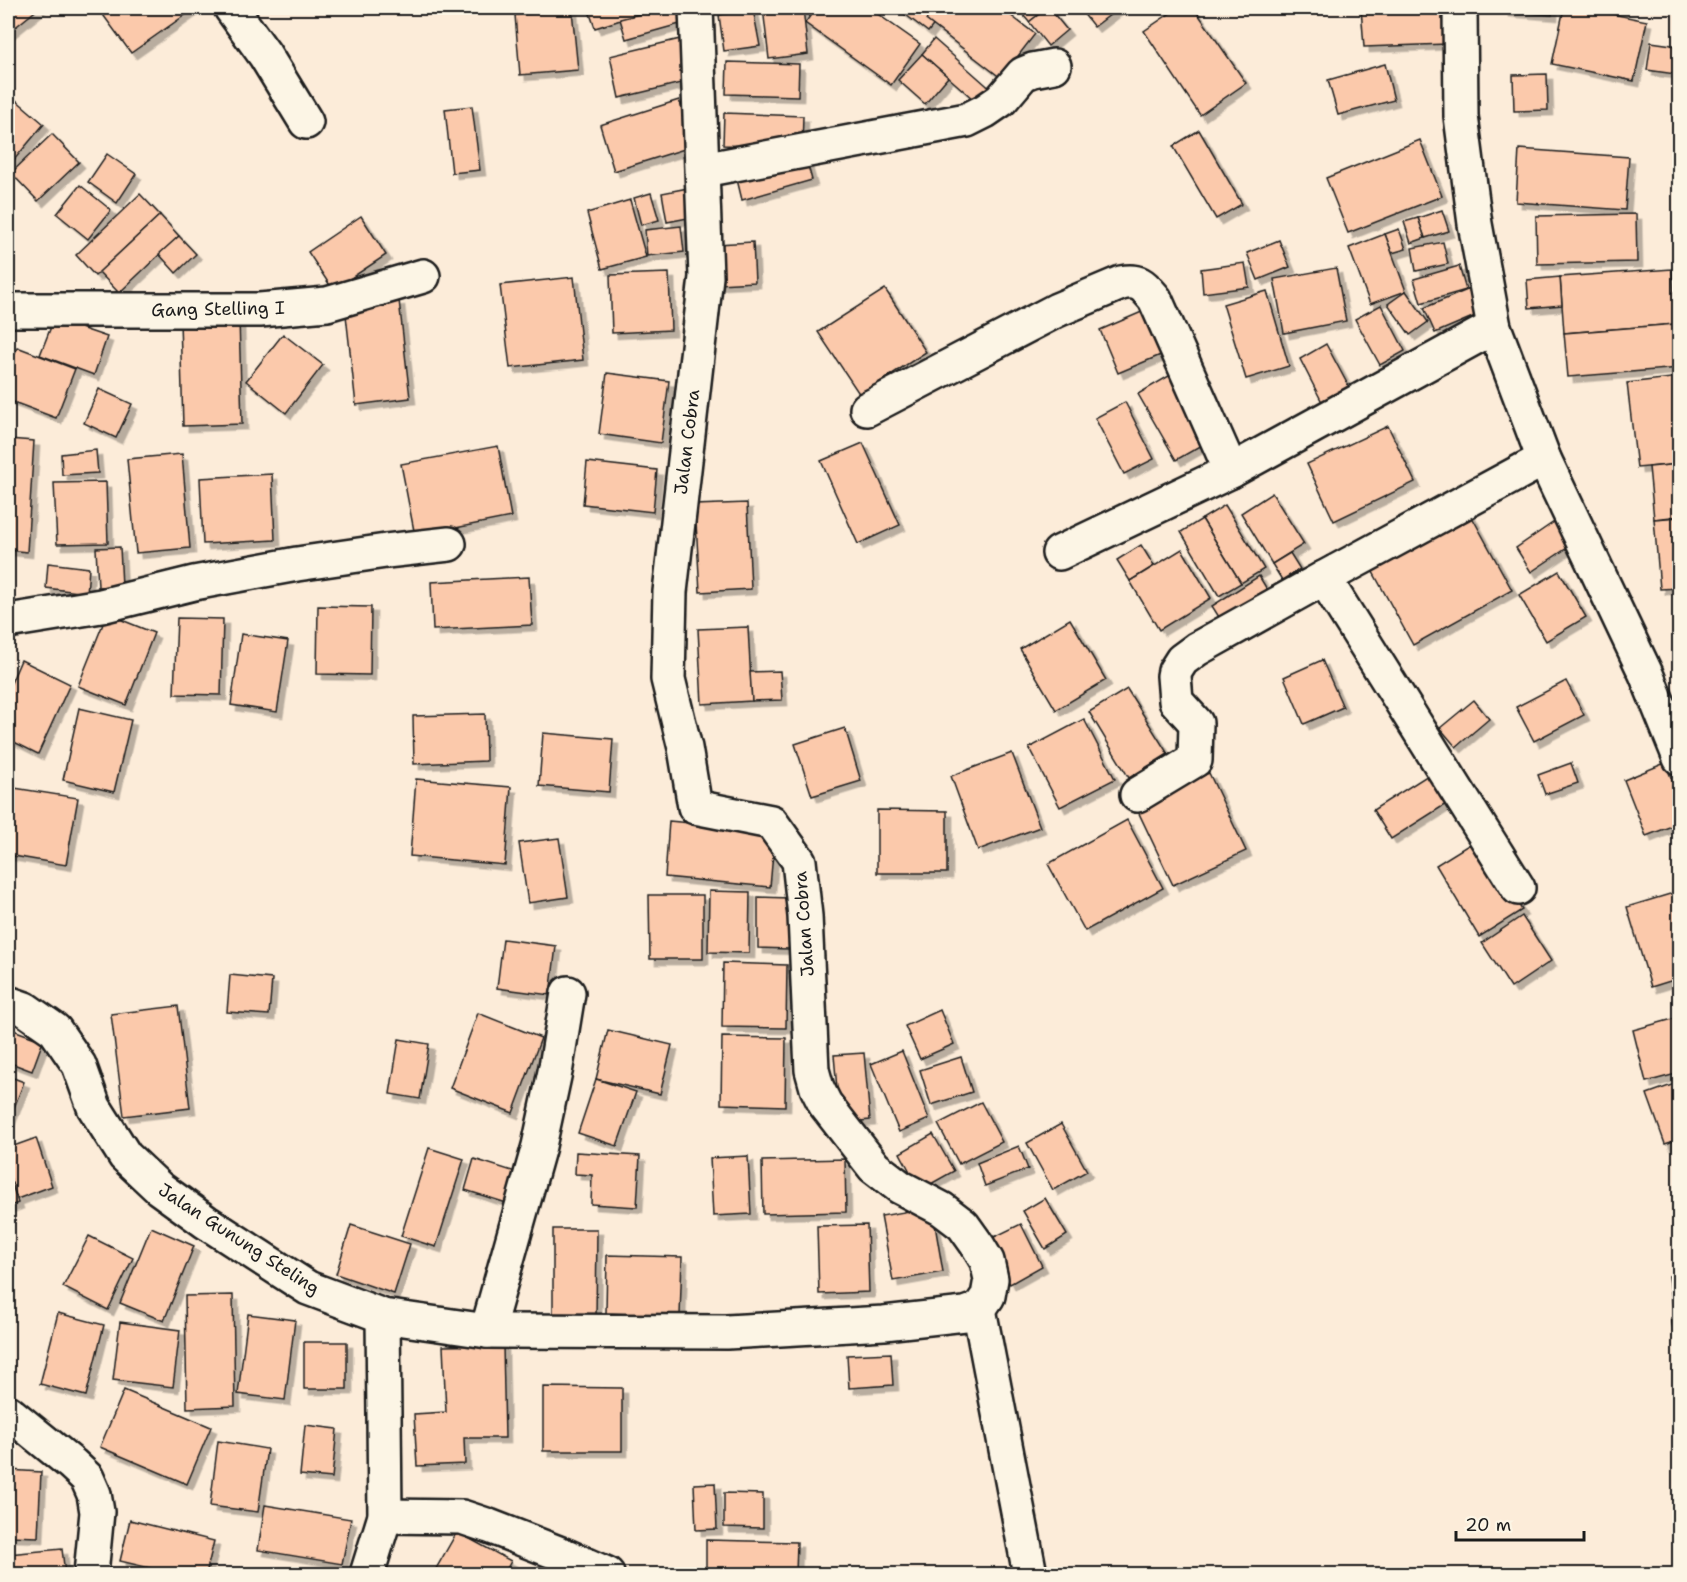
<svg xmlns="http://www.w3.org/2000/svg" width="1687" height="1582" font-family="'Shantell Sans',sans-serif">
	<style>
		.building { fill: #fbc9ab; stroke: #1c1c1c; stroke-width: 1.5; filter: url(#shadow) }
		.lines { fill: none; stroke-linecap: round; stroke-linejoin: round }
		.minor-casing { stroke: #1c1c1c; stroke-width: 38 }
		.minor { stroke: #fcf5e5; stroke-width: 33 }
		.labels { text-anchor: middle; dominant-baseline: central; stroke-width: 4.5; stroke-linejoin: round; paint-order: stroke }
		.street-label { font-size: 18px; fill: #1c1c1c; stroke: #fcf5e5 }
	</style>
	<defs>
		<filter id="shadow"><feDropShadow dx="5.5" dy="5.5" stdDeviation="0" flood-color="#0004"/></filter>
	</defs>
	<rect width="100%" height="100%" fill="#fcecd9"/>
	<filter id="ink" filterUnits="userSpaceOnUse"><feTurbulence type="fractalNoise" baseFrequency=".0167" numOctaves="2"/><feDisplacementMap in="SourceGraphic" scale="12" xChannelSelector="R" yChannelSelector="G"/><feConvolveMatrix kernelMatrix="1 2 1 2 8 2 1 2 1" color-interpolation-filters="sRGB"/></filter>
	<g filter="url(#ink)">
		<g class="building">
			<polygon points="8,8 39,8 8,33"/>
			<polygon points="98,8 195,8 131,53"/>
			<polygon points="588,8 659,8 595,28"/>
			<polygon points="663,8 683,8 687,22 626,39 620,19"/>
			<polygon points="763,8 803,8 808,54 769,59"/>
			<polygon points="816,8 869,8 920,44 891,85 805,23"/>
			<polygon points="897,8 947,8 928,32"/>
			<polygon points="935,8 1001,8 1035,34 1001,78 926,20"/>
			<polygon points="1017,8 1047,8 1029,22"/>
			<polygon points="1047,8 1049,8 1067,30 1048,46 1029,22"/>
			<polygon points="1079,8 1119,8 1094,27"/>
			<polygon points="1178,8 1194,8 1246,83 1200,115 1144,31"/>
			<polygon points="1361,8 1446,8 1447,44 1364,47"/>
			<polygon points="1503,8 1552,8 1552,15 1503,11"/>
			<polygon points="1564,8 1583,8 1647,21 1634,81 1552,64"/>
			<polygon points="753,9 760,46 724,51 719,15"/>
			<polygon points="572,10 578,70 520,75 515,15"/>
			<polygon points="680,39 689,81 619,98 610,56"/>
			<polygon points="934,39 994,92 981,106 922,54"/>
			<polygon points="1651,42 1679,46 1675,74 1647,70"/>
			<polygon points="922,54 948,77 925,104 898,80"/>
			<polygon points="727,62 799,64 798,96 726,94"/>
			<polygon points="1385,64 1394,100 1338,115 1328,80"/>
			<polygon points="1547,74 1548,110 1514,111 1513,75"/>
			<polygon points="16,100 44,124 8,167 8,111"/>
			<polygon points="679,100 694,146 614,171 600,125"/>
			<polygon points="472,106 480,170 452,173 445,109"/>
			<polygon points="724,113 803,116 802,148 723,145"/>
			<polygon points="1199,130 1242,204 1216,219 1173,146"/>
			<polygon points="52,134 79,162 38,201 11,173"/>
			<polygon points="1420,140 1442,196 1348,233 1326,178"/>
			<polygon points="1519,149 1629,157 1625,210 1516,202"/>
			<polygon points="804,151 812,180 742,200 735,171"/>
			<polygon points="107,154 136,174 117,203 88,182"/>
			<polygon points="80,185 111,210 88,239 57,214"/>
			<polygon points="688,188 693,217 667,222 662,193"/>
			<polygon points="651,193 659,220 641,225 634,198"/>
			<polygon points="140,194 160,215 95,276 76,255"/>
			<polygon points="630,200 646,257 602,269 587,213"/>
			<polygon points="1442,210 1449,231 1425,238 1418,218"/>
			<polygon points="1636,214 1637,262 1537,264 1536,216"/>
			<polygon points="160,215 179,236 119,293 99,272"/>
			<polygon points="361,216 386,255 333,290 308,252"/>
			<polygon points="1418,218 1425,238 1411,243 1404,222"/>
			<polygon points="681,226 684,252 647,256 645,230"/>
			<polygon points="1399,229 1406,249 1392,253 1385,234"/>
			<polygon points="1385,234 1406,291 1370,304 1349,248"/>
			<polygon points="179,236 196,254 176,273 159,254"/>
			<polygon points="1279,240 1290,267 1258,280 1247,253"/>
			<polygon points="753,242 755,282 718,284 716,244"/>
			<polygon points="1443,242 1448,264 1416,271 1412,248"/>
			<polygon points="1245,263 1249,287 1203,293 1201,269"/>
			<polygon points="1459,266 1466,290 1421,303 1414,279"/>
			<polygon points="1336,268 1346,321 1284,333 1274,279"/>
			<polygon points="1672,269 1676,324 1564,333 1560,277"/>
			<polygon points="669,273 671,330 612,333 610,275"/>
			<polygon points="574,277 583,360 510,368 500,285"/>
			<polygon points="1560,277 1562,305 1529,308 1527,280"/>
			<polygon points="1472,288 1482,313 1435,333 1424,308"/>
			<polygon points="885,289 926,352 860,395 818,332"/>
			<polygon points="1267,291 1289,366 1246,379 1223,304"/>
			<polygon points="1406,291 1428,322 1410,335 1388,304"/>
			<polygon points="399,300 410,398 356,405 345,306"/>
			<polygon points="1381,305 1405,351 1380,365 1355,319"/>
			<polygon points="1144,311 1163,354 1118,373 1100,330"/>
			<polygon points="239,318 242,424 183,426 180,320"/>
			<polygon points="54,319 107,337 94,375 40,355"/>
			<polygon points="1676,324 1680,368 1568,377 1564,333"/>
			<polygon points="283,334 323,365 286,413 246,381"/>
			<polygon points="1326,344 1349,387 1322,402 1300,359"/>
			<polygon points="17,347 75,369 56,418 8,400 8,373"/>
			<polygon points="607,373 669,381 661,443 599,434"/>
			<polygon points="1174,373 1213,439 1176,460 1138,394"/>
			<polygon points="1680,377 1680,464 1637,468 1627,383"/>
			<polygon points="99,389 132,404 116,438 84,423"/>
			<polygon points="1125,402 1154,459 1124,474 1095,418"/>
			<polygon points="1388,426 1415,482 1334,521 1307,464"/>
			<polygon points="8,439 34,441 27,552 8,550"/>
			<polygon points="863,443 900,525 858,544 821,461"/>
			<polygon points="498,446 511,517 415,536 401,464"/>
			<polygon points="96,450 98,473 62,475 61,454"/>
			<polygon points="182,454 190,548 136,553 127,459"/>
			<polygon points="587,462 657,470 653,512 583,504"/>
			<polygon points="1680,464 1680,516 1654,519 1649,467"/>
			<polygon points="272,474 275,540 203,544 200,478"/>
			<polygon points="106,482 108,543 57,544 54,483"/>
			<polygon points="1272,493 1304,544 1272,564 1241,513"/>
			<polygon points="747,503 751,589 700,592 695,505"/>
			<polygon points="1225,505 1264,569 1241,583 1202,519"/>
			<polygon points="1466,506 1512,590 1413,645 1367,561"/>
			<polygon points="1680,517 1680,588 1660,589 1654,519"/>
			<polygon points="1202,519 1241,583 1219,596 1181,532"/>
			<polygon points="1557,520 1573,544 1531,572 1516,548"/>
			<polygon points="1141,545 1154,566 1130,581 1117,560"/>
			<polygon points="120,547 122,586 98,587 96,548"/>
			<polygon points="1182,549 1211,598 1159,630 1130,581"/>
			<polygon points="1290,553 1300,569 1282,580 1272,564"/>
			<polygon points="48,563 89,568 87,593 46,588"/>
			<polygon points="1559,571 1586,617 1546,641 1519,595"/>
			<polygon points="1259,576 1271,596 1224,625 1212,606"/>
			<polygon points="529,577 532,625 433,630 431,582"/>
			<polygon points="318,606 371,607 370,675 317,674"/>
			<polygon points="107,614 154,633 126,705 78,686"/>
			<polygon points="177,618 223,619 221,695 174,694"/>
			<polygon points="1070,619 1106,680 1056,710 1020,649"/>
			<polygon points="748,627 752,701 702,704 698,629"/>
			<polygon points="241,634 288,641 277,712 231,705"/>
			<polygon points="21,660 70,684 38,754 8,739 8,690"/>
			<polygon points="1322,660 1343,707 1304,724 1284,677"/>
			<polygon points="780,671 782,700 752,701 750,672"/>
			<polygon points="1566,681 1584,715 1534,741 1516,707"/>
			<polygon points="1127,689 1168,754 1129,778 1089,712"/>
			<polygon points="1474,700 1489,719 1456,747 1440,728"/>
			<polygon points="79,708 131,720 114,792 63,780"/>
			<polygon points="485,714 486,761 414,764 413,716"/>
			<polygon points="1084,719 1115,779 1060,807 1029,748"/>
			<polygon points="845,728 861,781 812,796 795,744"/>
			<polygon points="543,733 613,739 609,792 539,786"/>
			<polygon points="1012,753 1040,827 978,850 951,776"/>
			<polygon points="1571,763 1578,783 1545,794 1538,775"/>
			<polygon points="1665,763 1680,799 1680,823 1646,836 1624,780"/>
			<polygon points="1436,770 1454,799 1391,839 1373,810"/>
			<polygon points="1209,773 1246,851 1173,885 1136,807"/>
			<polygon points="416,779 511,787 505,865 410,856"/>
			<polygon points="8,787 78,798 66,865 8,855"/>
			<polygon points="877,810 947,811 947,873 877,873"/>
			<polygon points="1127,820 1163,888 1085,931 1048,864"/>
			<polygon points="669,821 775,831 770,887 665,877"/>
			<polygon points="559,838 568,897 528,903 519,843"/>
			<polygon points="1478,839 1522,910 1479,937 1436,865"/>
			<polygon points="709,891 750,892 749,953 708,952"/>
			<polygon points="1680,891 1680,978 1651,987 1627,907"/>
			<polygon points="649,895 703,895 703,959 650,959"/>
			<polygon points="758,897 789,898 789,949 758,948"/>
			<polygon points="1522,916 1551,961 1511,988 1482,943"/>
			<polygon points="503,939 556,946 550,995 497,988"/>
			<polygon points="723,963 787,965 786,1028 722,1027"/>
			<polygon points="230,975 272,979 269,1015 227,1012"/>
			<polygon points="178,1006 190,1108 124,1116 111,1014"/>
			<polygon points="940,1010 954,1044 920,1059 905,1026"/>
			<polygon points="478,1013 541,1038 513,1113 450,1088"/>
			<polygon points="1680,1017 1680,1073 1646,1082 1633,1030"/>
			<polygon points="8,1028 43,1041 32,1071 8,1062"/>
			<polygon points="608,1030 672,1045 660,1094 596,1079"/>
			<polygon points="722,1037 786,1038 785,1106 721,1104"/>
			<polygon points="399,1039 429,1044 420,1099 390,1094"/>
			<polygon points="902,1051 929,1119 899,1132 871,1064"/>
			<polygon points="864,1053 870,1120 840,1123 834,1055"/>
			<polygon points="961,1057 972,1092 931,1105 920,1070"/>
			<polygon points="8,1076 24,1082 8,1123"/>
			<polygon points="596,1079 636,1092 617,1146 578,1133"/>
			<polygon points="1680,1082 1680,1139 1665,1144 1647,1094"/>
			<polygon points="981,1102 1002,1142 959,1164 938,1124"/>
			<polygon points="1061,1124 1087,1171 1053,1190 1027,1143"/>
			<polygon points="933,1134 954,1171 920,1190 900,1153"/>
			<polygon points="36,1138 52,1186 17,1199 8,1171 8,1148"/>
			<polygon points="1019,1146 1028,1169 985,1186 977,1163"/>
			<polygon points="429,1148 464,1159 436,1247 401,1236"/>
			<polygon points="576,1152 640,1156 637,1207 591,1204 592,1175 575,1174"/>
			<polygon points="748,1156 751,1214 713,1216 710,1158"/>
			<polygon points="474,1159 522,1174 513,1205 465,1190"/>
			<polygon points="845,1159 846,1212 763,1214 762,1161"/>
			<polygon points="8,1172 18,1203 8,1207"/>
			<polygon points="1045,1198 1067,1235 1045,1249 1023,1211"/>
			<polygon points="932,1207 943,1272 893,1281 881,1216"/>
			<polygon points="1021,1224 1042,1266 1010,1284 988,1240"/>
			<polygon points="351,1225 410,1244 394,1294 336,1274"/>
			<polygon points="867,1225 869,1292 819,1294 817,1226"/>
			<polygon points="151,1227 194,1246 164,1321 120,1303"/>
			<polygon points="553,1229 597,1229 596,1322 553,1321"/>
			<polygon points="89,1236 133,1258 108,1310 63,1287"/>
			<polygon points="607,1255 682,1257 680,1316 606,1313"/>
			<polygon points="1680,1275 1680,1307 1673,1308 1669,1276"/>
			<polygon points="233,1295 235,1406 187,1408 185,1296"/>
			<polygon points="58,1313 104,1325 86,1396 40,1384"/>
			<polygon points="248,1314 295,1320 285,1400 238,1394"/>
			<polygon points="1680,1317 1680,1340 1675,1341 1671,1318"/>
			<polygon points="120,1322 180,1330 173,1387 113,1380"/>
			<rect x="304" y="1342" width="43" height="47"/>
			<polygon points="503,1345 505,1438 464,1438 465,1464 417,1466 414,1414 446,1412 443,1346"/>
			<polygon points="891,1353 893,1385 849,1388 847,1355"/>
			<polygon points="543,1387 622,1388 622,1451 543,1451"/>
			<polygon points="124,1390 211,1427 187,1484 100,1447"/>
			<polygon points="305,1425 337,1429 332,1478 300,1475"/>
			<polygon points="218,1441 267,1449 258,1512 210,1506"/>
			<polygon points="8,1470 41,1472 38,1537 8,1536"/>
			<polygon points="715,1483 717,1529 696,1530 694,1484"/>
			<polygon points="724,1493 763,1494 763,1528 724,1527"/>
			<polygon points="265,1505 351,1519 342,1564 258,1550"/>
			<polygon points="130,1520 214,1541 206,1574 175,1574 120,1561"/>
			<polygon points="457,1532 511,1561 504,1574 433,1574"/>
			<polygon points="706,1540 797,1542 796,1574 706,1574"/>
			<polygon points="62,1549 65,1574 8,1574 8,1554"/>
		</g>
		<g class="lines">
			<g class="minor-casing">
				<g id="minor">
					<polyline points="231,8 265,55 306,122"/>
					<polyline points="1460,8 1461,116 1475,224 1494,327 1544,459 1646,674 1680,758"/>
					<polyline points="703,170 967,120 985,111 1001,100 1023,74 1033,70 1054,66"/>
					<polyline points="8,310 260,310 327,304 423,276"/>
					<path d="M867 409 1057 310 1121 283C1140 279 1144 286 1155 299L1231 471"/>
					<polyline points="1059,553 1231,471 1494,327"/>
					<polyline points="1324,578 1518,888"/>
					<polyline points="8,621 101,606 194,583 297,564 386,551 449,544"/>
					<polyline points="1137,795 1195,760 1196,723 1176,701 1174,676 1175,671 1182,660 1197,649 1324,578 1544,459"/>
					<polyline points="8,1003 25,1009 55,1030 79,1065 94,1107 125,1156 159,1188 206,1222 308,1288 383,1316 487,1331 727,1332 884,1323 965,1314 979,1309 988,1296 991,1279 987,1261 978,1246 963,1225 942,1209 900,1187 874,1167 825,1104 817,1088 812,1070 805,916 799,861 771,822 695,807 685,748 668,679 670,592 706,277 696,8"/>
					<polyline points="979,1309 1030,1574"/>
					<polyline points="487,1331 539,1146 556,1067 568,993"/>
					<polyline points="8,1412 72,1464 87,1478 94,1494 97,1512 91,1574"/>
					<polyline points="385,1516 462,1517 489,1526 566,1556 607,1574"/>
					<polyline points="367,1574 385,1516 383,1316"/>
				</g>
			</g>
			<use href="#minor" class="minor"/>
		</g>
	</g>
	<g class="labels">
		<g class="street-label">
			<text transform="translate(218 309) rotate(-1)">Gang Stelling I</text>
			<text transform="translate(687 442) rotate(-83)">Jalan Cobra</text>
			<text transform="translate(804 924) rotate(-94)">Jalan Cobra</text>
			<text transform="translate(239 1239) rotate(33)">Jalan Gunung Steling</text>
		</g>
	</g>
	<rect width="1687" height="1582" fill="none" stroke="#fcf5e5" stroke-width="30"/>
	<rect x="15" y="15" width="1657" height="1552" fill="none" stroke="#1c1c1c" stroke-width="2" filter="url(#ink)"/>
	<path d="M1456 1531v9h128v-9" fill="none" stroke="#1c1c1c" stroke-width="3"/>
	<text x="1465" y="1531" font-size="18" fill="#1c1c1c" stroke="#fcf5e5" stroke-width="4.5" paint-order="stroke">20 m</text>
</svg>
